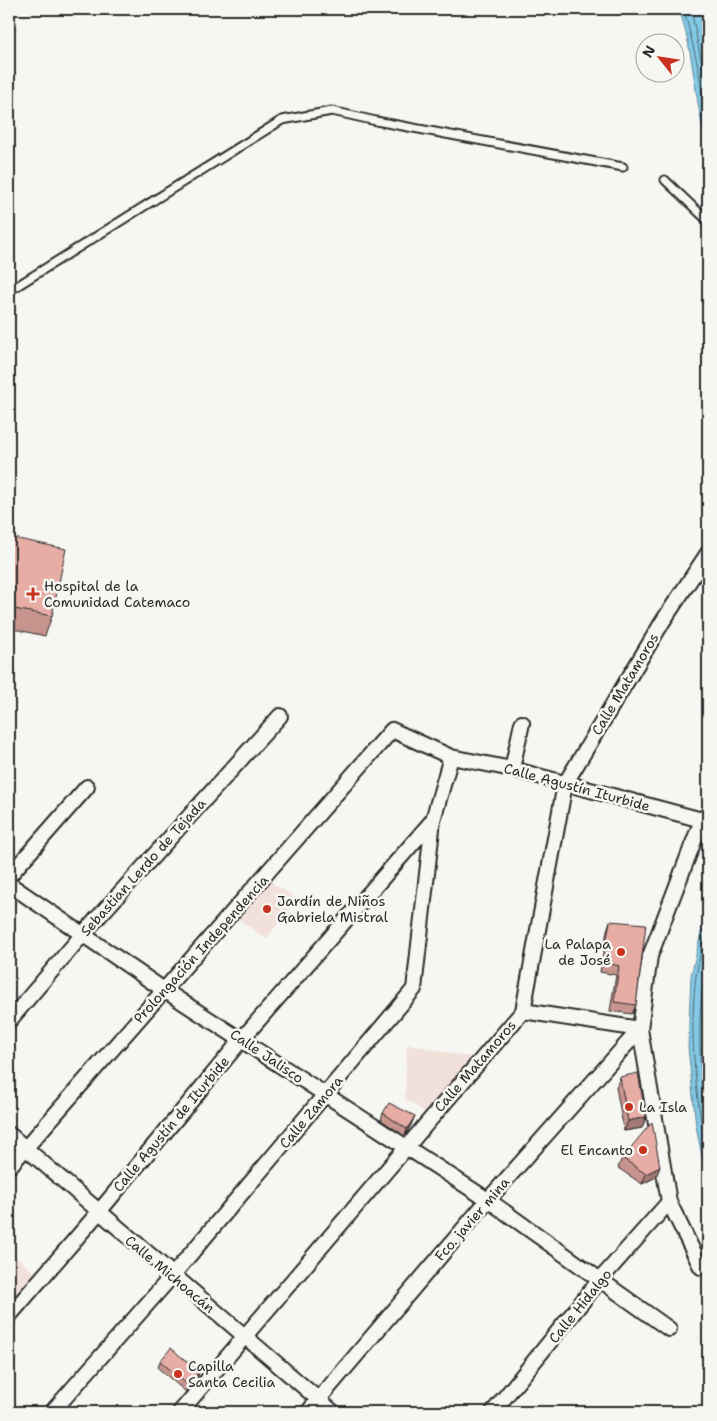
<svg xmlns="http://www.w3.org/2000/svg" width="717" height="1421" font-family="'Shantell Sans',sans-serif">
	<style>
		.built { fill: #f2e0db }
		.water { fill: #83c8e4; stroke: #60899a }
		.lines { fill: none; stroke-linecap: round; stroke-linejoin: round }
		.shore { stroke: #4e6a75; stroke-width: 1 }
		.service-casing { stroke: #2b2b2b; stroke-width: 11 }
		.minor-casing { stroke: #2b2b2b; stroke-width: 18 }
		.service { stroke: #f6f6f2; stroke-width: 7 }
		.minor { stroke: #f6f6f2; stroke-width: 14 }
		.wall { fill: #c7958e; stroke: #2b2b2b }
		.shaded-wall { fill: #a27974; stroke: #2b2b2b }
		.building { fill: #e7ada5; stroke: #2b2b2b }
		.poi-dot { fill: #c8321e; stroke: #f6f6f2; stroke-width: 2 }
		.labels { text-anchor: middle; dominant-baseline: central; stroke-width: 5; stroke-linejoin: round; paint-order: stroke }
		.poi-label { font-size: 14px; fill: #2b2b2b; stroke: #f6f6f2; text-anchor: start }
		.street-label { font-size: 14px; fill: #2b2b2b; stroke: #f6f6f2 }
	</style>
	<rect width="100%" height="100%" fill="#f6f6f2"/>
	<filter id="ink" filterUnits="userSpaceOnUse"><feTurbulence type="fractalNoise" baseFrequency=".02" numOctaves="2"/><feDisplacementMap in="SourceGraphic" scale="10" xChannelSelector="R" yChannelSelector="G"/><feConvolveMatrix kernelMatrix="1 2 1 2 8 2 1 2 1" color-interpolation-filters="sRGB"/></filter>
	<g filter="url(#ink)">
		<g class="built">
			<polygon points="267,879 297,899 266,939 237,918"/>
			<polygon points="407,1044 474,1058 427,1114 405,1098"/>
			<polygon points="9,1251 34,1273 9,1302"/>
		</g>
		<g class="water">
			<path d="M679 9H708V148C694 103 695 54 679 9Z"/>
			<polygon points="708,903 708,1187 696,1126 688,1047 691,976"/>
		</g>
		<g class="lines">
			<g class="shore">
				<polyline points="684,9 698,66 708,131"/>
				<polyline points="691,9 708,94"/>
				<path d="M708 920C704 939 699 958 696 976 688 1038 697 1102 708 1163"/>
				<path d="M708 951C696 1008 698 1071 708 1128"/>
			</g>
			<g class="service-casing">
				<g id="service">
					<polyline points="665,180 708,221"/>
					<polyline points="9,291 282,120 332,111 376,121 623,167"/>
				</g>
			</g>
			<g class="minor-casing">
				<g id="minor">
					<polyline points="512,769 522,723"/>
					<polyline points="9,876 87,787"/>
					<polyline points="9,884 164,990 488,1200 669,1329"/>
					<polyline points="523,1011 640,1029"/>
					<polyline points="9,1021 83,934 280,716"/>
					<polyline points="9,1134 333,1412"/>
					<polyline points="9,1167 392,730 451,757 512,769 702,820"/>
					<polyline points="701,1267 669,1202 640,1029 650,956 702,820 708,814"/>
					<polyline points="9,1316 98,1213 242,1039 433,820"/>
					<polyline points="52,1412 172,1276 414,989 433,820 451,757"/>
					<polyline points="180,1412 523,1011 565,784 663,621 708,553"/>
					<polyline points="308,1412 488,1200 640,1029"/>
					<polyline points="493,1412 599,1281 669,1202"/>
				</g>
			</g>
			<use href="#service" class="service"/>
			<use href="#minor" class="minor"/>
		</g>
		<g class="wall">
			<polygon points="9,537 52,616 45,636 9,628"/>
			<polygon points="610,921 636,1005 632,1014 610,1011 616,975 600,972 607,930"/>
			<polygon points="620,1077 646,1117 642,1128 624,1131 616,1087"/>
			<polygon points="383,1113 412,1123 405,1136 381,1120"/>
			<polygon points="622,1158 656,1177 642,1184 618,1168"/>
			<polygon points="160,1361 199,1372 197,1379 186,1392 158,1368"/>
		</g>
		<g class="shaded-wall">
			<polygon points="415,1116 412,1123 405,1136 407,1129"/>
			<polygon points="646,1117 642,1128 624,1131 628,1121"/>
			<polygon points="660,1167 656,1177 642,1184 646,1174"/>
			<polygon points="199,1372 197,1379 186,1392 188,1385"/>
		</g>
		<g class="building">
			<polygon points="9,537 66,549 52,616 9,608"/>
			<polygon points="610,921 646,924 636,1005 614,1002 619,966 603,962"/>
			<polygon points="638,1073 646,1117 628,1121 620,1077"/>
			<polygon points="389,1103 415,1116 407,1129 383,1113"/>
			<polygon points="652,1122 660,1167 646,1174 622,1158"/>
			<polygon points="171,1348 199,1372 188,1385 160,1361"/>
		</g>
	</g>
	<g class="poi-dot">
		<path d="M30.5 586.5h5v5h5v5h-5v5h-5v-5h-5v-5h5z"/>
		<circle cx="267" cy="909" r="5"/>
		<circle cx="621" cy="952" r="5"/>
		<circle cx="629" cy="1107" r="5"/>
		<circle cx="643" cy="1150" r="5"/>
		<circle cx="178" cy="1374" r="5"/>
	</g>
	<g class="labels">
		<g class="poi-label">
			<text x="44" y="586">Hospital de la<tspan x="44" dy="16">Comunidad Catemaco</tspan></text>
			<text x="277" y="901">Jardín de Niños<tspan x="277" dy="16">Gabriela Mistral</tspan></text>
			<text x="611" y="944" text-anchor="end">La Palapa<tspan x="611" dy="16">de José</tspan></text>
			<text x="639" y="1107">La Isla</text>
			<text x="633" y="1150" text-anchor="end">El Encanto</text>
			<text x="188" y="1366">Capilla<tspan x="188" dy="16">Santa Cecilia</tspan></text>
		</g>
		<g class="street-label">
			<text transform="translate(625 684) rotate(-59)">Calle Matamoros</text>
			<text transform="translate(577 787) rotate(15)">Calle Agustín Iturbide</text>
			<text transform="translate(143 867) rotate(-48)">Sebastian Lerdo de Tejada</text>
			<text transform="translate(201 949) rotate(-48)">Prolongación Independencia</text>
			<text transform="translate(267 1056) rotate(34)">Calle Jalisco</text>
			<text transform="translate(475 1066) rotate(-49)">Calle Matamoros</text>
			<text transform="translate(311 1112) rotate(-50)">Calle Zamora</text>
			<text transform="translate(171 1124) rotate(-50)">Calle Agustín de Iturbide</text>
			<text transform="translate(472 1219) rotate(-49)">Fco. javier mina</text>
			<text transform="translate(170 1274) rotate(40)">Calle Michoacán</text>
			<text transform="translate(580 1306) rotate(-51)">Calle Hidalgo</text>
		</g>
	</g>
	<rect width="717" height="1421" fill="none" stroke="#f6f6f2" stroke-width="30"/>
	<rect x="15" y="15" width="687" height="1391" fill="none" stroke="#2b2b2b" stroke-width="2" filter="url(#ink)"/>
	<g transform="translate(660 58) rotate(300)"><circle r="24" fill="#f6f6f2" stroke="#a5a5a2"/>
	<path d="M0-4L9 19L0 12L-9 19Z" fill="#c8321e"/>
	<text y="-8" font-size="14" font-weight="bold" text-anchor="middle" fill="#2b2b2b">N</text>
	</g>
</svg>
